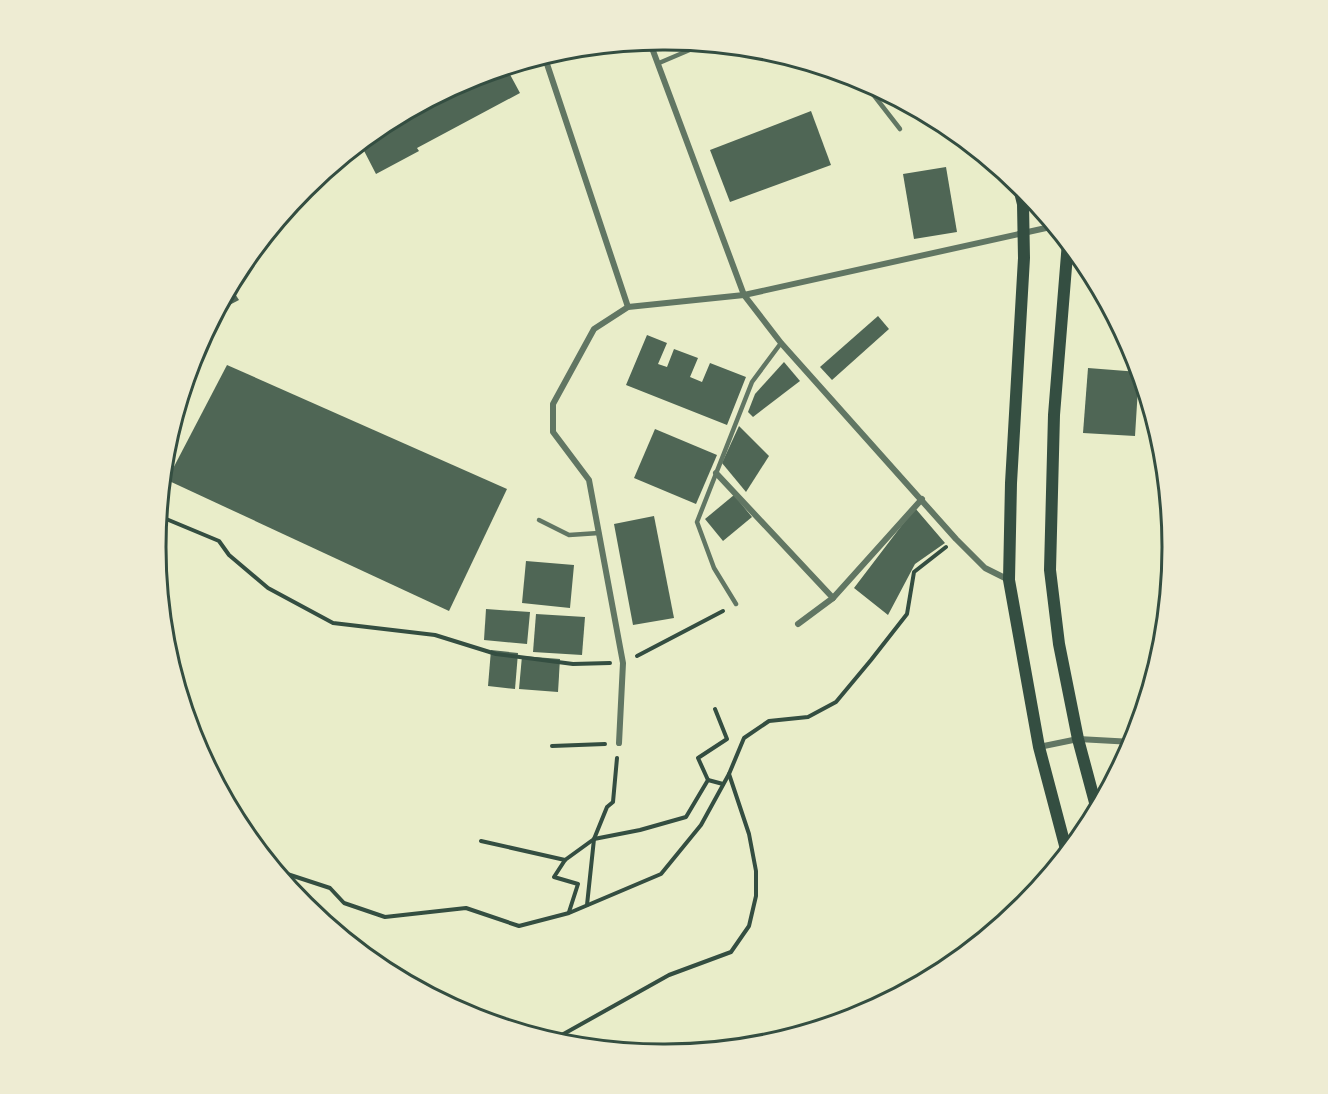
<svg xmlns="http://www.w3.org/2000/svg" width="1328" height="1094" font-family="Roboto,sans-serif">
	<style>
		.building { fill: #4f6655 }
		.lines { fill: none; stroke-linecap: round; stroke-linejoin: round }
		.path { stroke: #344e41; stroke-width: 4 }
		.service { stroke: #617663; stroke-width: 4.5 }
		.minor { stroke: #617663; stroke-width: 6 }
		.secondary { stroke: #344e41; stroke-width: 12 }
		.rim { fill: none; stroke: #344e41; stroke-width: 3 }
	</style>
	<rect width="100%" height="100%" fill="#e9edc9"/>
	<g class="building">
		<polygon points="506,67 520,93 417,148 419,151 376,174 360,143 382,124 470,78"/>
		<polygon points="811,111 831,165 730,202 710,150"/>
		<polygon points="946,167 957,232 914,239 903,174"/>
		<polygon points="230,286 239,300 216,312"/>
		<polygon points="878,316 889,329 832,380 820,367"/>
		<polygon points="647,335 667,343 658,364 667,367 674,349 698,358 690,377 702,382 710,363 746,377 727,425 626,385"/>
		<polygon points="784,362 800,381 753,417 748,412 755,394"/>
		<polygon points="227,365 507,489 449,611 167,480"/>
		<polygon points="1088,368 1139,372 1135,436 1083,433"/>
		<polygon points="739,426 769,456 746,492 722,463"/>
		<polygon points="655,429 717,455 696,504 634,478"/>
		<polygon points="734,495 752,517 723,541 705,519"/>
		<polygon points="915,508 945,543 915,564 888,615 854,588"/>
		<polygon points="654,516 674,618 633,625 614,524"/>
		<polygon points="526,561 574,565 570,608 522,603"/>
		<polygon points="486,609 530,612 527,644 484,640"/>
		<polygon points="536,614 585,617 582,655 533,652"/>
		<polygon points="491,650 518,653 515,689 488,686"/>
		<polygon points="522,656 560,659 558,692 519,689"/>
	</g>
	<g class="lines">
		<g class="path">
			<polyline points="159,516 219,541 229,555 268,588 333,623 435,635 496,654 573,664 610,663"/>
			<polyline points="637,656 723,611"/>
			<polyline points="552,746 605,744"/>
			<polyline points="708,780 698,758 727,739 715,709"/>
			<polyline points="481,841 565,860"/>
			<polyline points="275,870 330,888 344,903 385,917 466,908 519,926 569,913 661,874 701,825 729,774 744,738 769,721 808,717 836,702 871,660 907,614 914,572 946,547"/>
			<polyline points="587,905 594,839 640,830 686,817 708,780 723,784"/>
			<polyline points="569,912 578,884 554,877 565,860 594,839 607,807 613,802 617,758"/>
			<polyline points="551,1041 669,975 731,952 749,926 756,896 756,871 749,834 729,774"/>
		</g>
		<g class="service">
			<polyline points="659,63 706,43"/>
			<polyline points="862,80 900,129"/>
			<polyline points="539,520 569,535 599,533"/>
			<polyline points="736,604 714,568 697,522 752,382 781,343"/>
		</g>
		<g class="minor">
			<polyline points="649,40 744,295 781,343 956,539 985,568 1009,580"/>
			<polyline points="544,55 628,307"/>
			<polyline points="716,473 833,598 798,624"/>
			<polyline points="833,598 922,499"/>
			<polyline points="619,743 623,663 589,480 553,432 553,404 594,329 628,307 744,295 1055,226"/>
			<polyline points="1039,747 1078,739 1133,742"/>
		</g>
		<g class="secondary">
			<polyline points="1018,184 1023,204 1024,258 1011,483 1009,580 1039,747 1067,853"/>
			<polyline points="1068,242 1054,415 1050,570 1059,644 1078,739 1097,810"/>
		</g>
	</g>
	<path d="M0 0H1328V1094H0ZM663 50H665A497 497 0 0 1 1162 547V547A497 497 0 0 1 665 1044H663A497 497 0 0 1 166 547V547A497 497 0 0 1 663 50Z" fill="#eeecd3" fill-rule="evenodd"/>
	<path class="rim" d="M663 50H665A497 497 0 0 1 1162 547V547A497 497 0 0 1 665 1044H663A497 497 0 0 1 166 547V547A497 497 0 0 1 663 50Z"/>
</svg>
